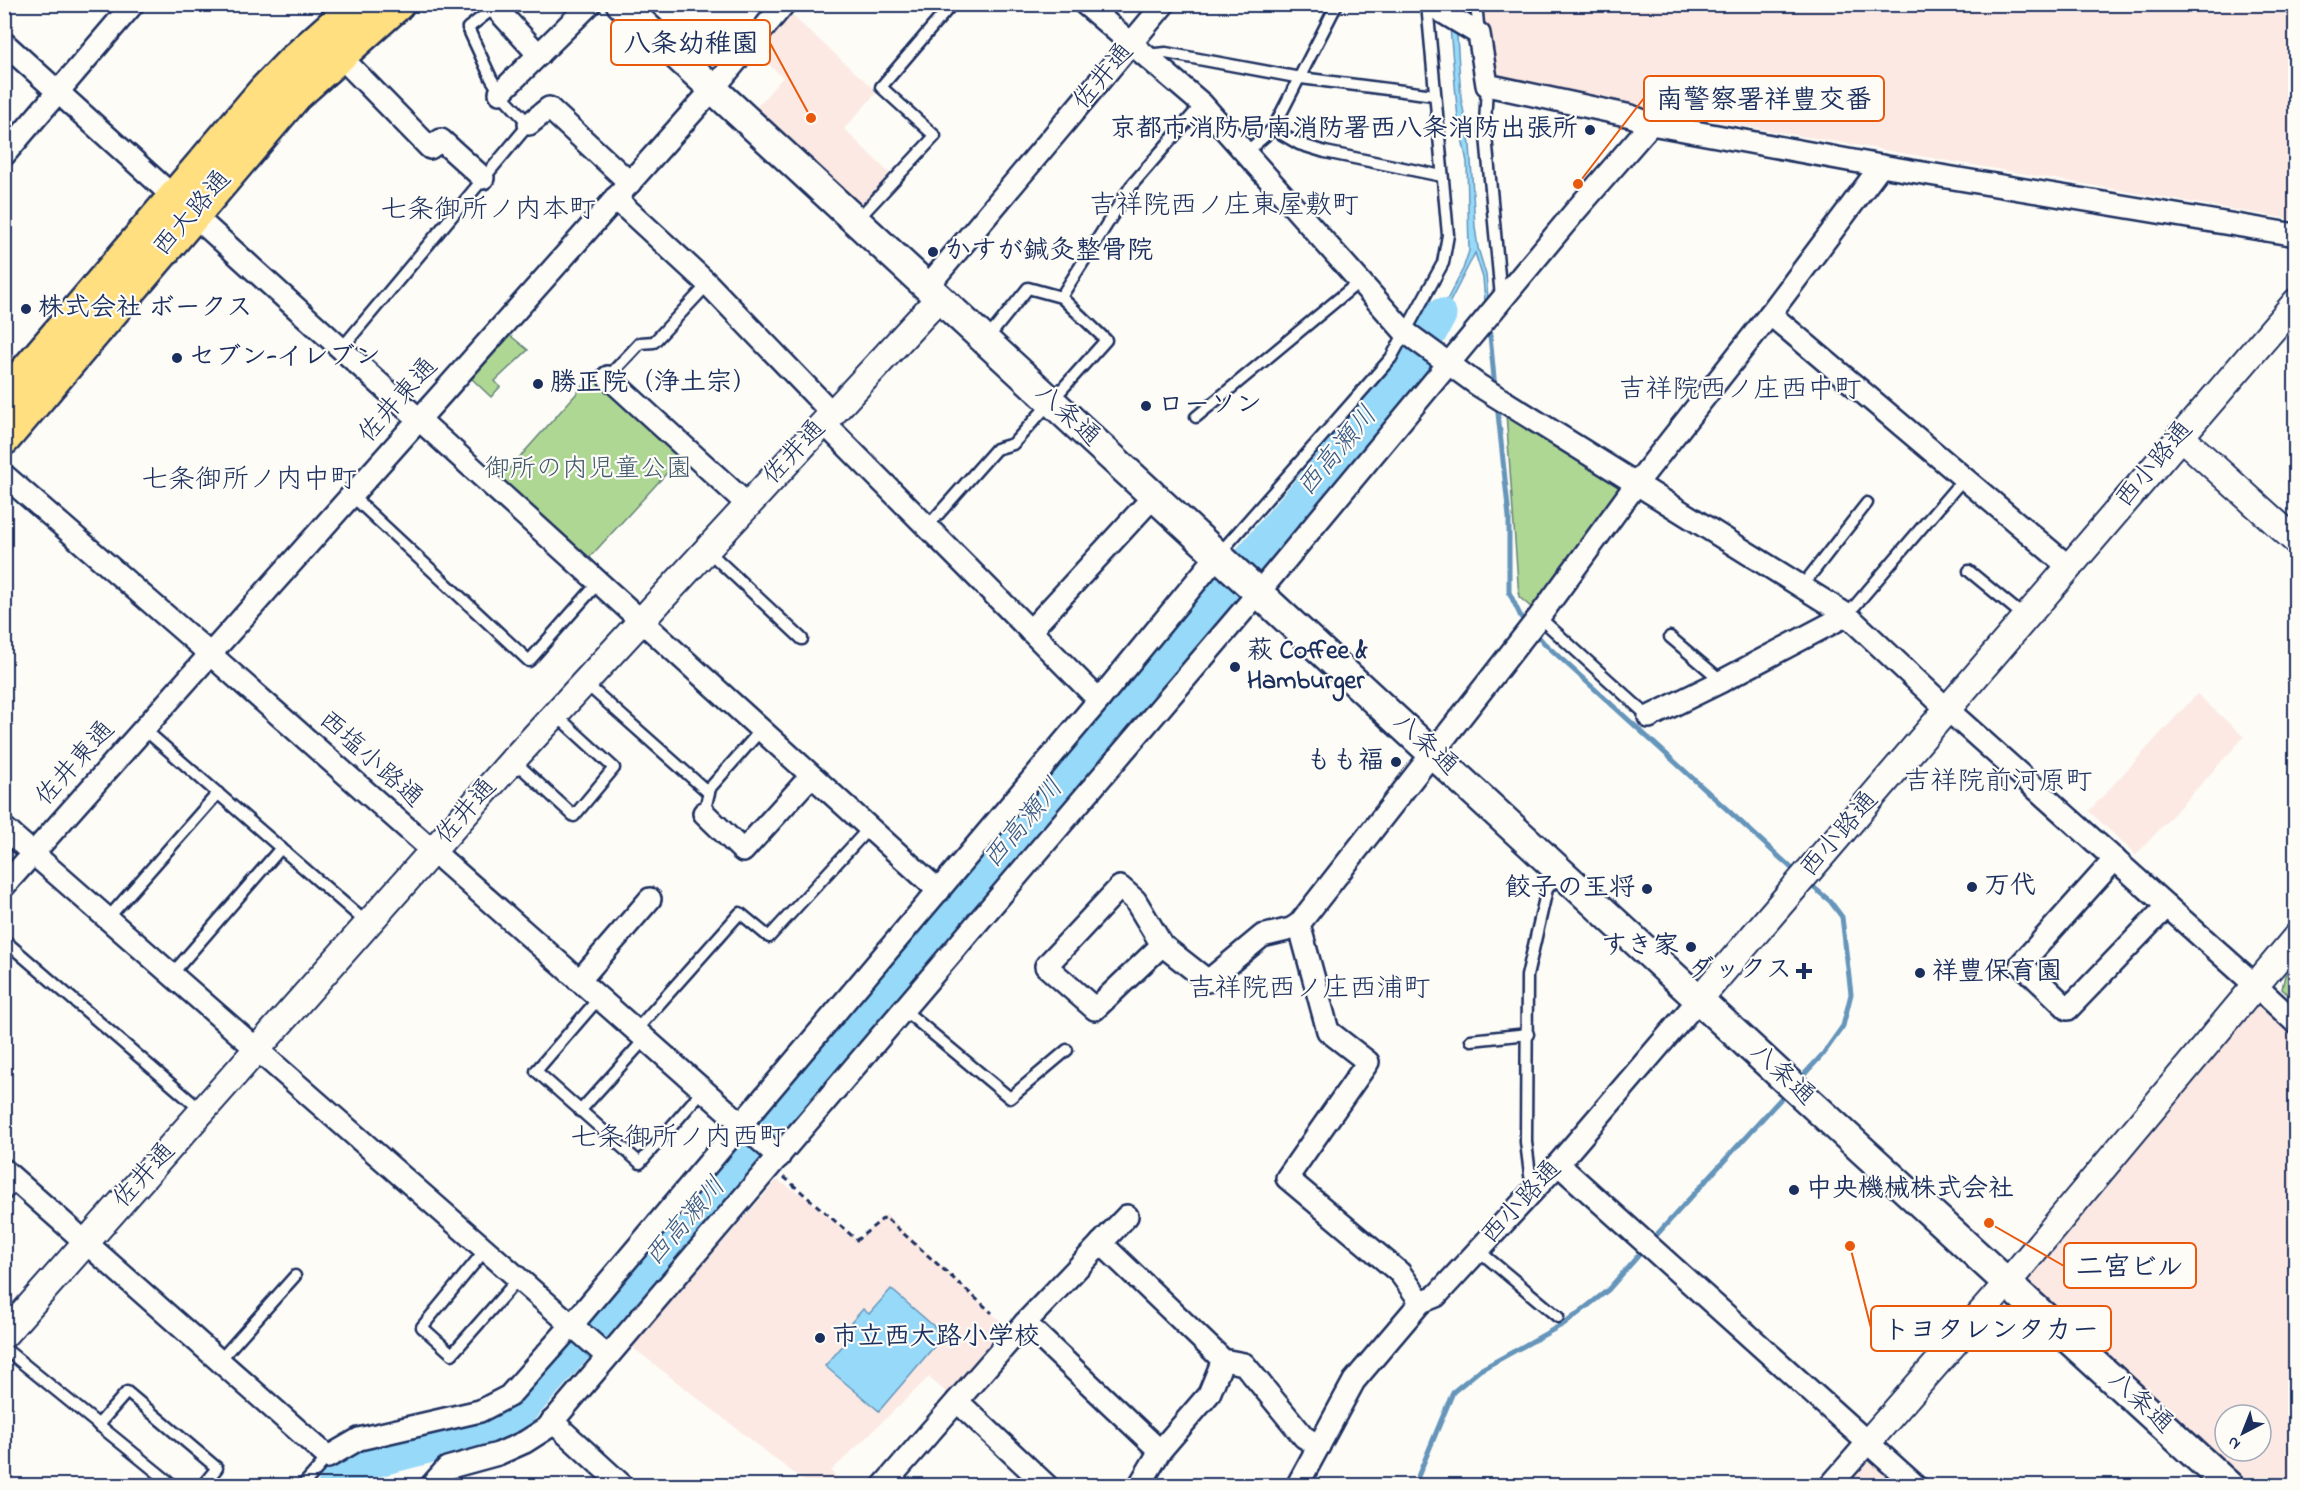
<svg xmlns="http://www.w3.org/2000/svg" width="2300" height="1490" font-family="'Indie Flower','Klee One',sans-serif">
	<style>
		.built { fill: #fce9e3; fill-rule: evenodd }
		.green { fill: #afd794; stroke: #658379; stroke-width: 1.5 }
		.water { fill: #96d9f8; stroke: #6595ba; stroke-width: 1.5 }
		.lines { fill: none; stroke-linecap: round; stroke-linejoin: round }
		.stream { stroke: #6595ba; stroke-width: 5 }
		.river { stroke: #96d9f8; stroke-width: 33 }
		.service-casing { stroke: #1b2f5e; stroke-width: 15 }
		.minor-casing { stroke: #1b2f5e; stroke-width: 26 }
		.tertiary-casing { stroke: #1b2f5e; stroke-width: 30 }
		.secondary-casing { stroke: #1b2f5e; stroke-width: 33 }
		.primary-casing { stroke: #1b2f5e; stroke-width: 38 }
		.path { stroke: #1b2f5e; stroke-width: 3; stroke-dasharray: 6 4.5; stroke-linecap: butt }
		.service { stroke: #fdfcf7; stroke-width: 10 }
		.minor { stroke: #fdfcf7; stroke-width: 21 }
		.tertiary { stroke: #fdfcf7; stroke-width: 26 }
		.secondary { stroke: #fdfcf7; stroke-width: 28 }
		.primary { stroke: #ffdf80; stroke-width: 33 }
		.poi-dot { fill: #1b2f5e; stroke: #fdfcf7; stroke-width: 2 }
		.labels { text-anchor: middle; dominant-baseline: central; stroke-width: 4.5; stroke-linejoin: round; paint-order: stroke }
		.street-label { font-size: 26px; fill: #1b2f5e; stroke: #fdfcf7 }
		.poi-label { font-size: 26px; font-weight: bold; fill: #1b2f5e; stroke: #fdfcf7; text-anchor: start }
		.park-label { font-size: 26px; fill: #40596c; stroke: #fdfcf7 }
		.neighbourhood-label { font-size: 27px; fill: #1b2f5e; stroke: #fdfcf7 }
		.water-label { font-size: 27px; font-style: italic; fill: #3a5a84; stroke: #fdfcf7 }
		.leader { fill: none; stroke: #e8590c; stroke-width: 2 }
		.callout-dot { fill: #e8590c; stroke: #fdfcf7; stroke-width: 2 }
		.callout { fill: #fdfcf7; stroke: #e8590c; stroke-width: 2 }
		.callout-label { font-size: 27px; text-anchor: middle; font-weight: bold; fill: #1b2f5e }
	</style>
	<rect width="100%" height="100%" fill="#fdfcf7"/>
	<filter id="ink" filterUnits="userSpaceOnUse"><feTurbulence type="fractalNoise" baseFrequency=".0167" numOctaves="2"/><feDisplacementMap in="SourceGraphic" scale="12" xChannelSelector="R" yChannelSelector="G"/><feConvolveMatrix kernelMatrix="1 2 1 2 8 2 1 2 1" color-interpolation-filters="sRGB"/></filter>
	<g filter="url(#ink)">
		<g class="built">
			<polygon points="1483,5 2295,5 2295,220 1509,86 1493,71 1488,53"/>
			<polygon points="787,11 877,92 844,129 890,174 860,206 756,108 783,77 752,50"/>
			<polygon points="2197,694 2244,737 2136,855 2089,811"/>
			<path d="M2257 1004 2295 1039V1485H2250L2025 1281ZM2225 1415H2261V1451H2225Z"/>
			<polygon points="777,1180 801,1194 857,1240 886,1214 1008,1328 951,1397 929,1377 831,1471 845,1485 809,1485 632,1347"/>
			<polygon points="1869,1455 1903,1486 1843,1486"/>
		</g>
		<g class="green">
			<polygon points="507,333 528,350 495,381 500,387 491,397 471,378"/>
			<polygon points="594,374 678,451 676,463 589,558 501,478"/>
			<polygon points="1506,413 1621,482 1623,494 1532,608 1519,597"/>
			<polygon points="2295,963 2295,1001 2282,989 2285,975"/>
		</g>
		<g class="water">
			<polygon points="1448,5 1455,5 1461,98 1470,144 1475,227 1478,248 1486,275 1488,298 1485,301 1483,278 1475,253 1430,341 1427,338 1463,269 1469,251 1467,162 1458,119"/>
			<polygon points="891,1289 944,1335 879,1411 825,1366 846,1342 841,1334 863,1309 869,1314"/>
		</g>
		<g class="lines">
			<g class="stream">
				<polyline points="1489,324 1495,389"/>
				<polyline points="1497,404 1509,517 1509,592 1521,617 1527,623"/>
				<polyline points="1533,630 1544,643 1798,874"/>
				<polyline points="1799,1080 1823,1054 1843,1026 1851,994 1842,917 1830,901 1807,882"/>
				<polyline points="1651,1241 1786,1093"/>
				<polyline points="1414,1486 1453,1392 1480,1370 1567,1322 1608,1290 1645,1248"/>
			</g>
			<polyline class="river" points="334,1486 362,1464 459,1439 515,1417 733,1169 1396,386 1416,359 1440,315"/>
			<g class="service-casing">
				<g id="service">
					<polyline points="1476,4 1479,34"/>
					<polyline points="1145,55 1166,53 1301,78 1434,95"/>
					<polyline points="1487,85 1485,125 1501,297"/>
					<polyline points="1273,129 1299,144 1325,152 1442,176"/>
					<polyline points="1245,153 1273,129 1337,4"/>
					<polyline points="856,221 935,136 881,87 952,4"/>
					<polyline points="987,339 1028,288 1061,297 1131,186 1202,104"/>
					<polyline points="341,349 529,124 500,93 491,78 468,28 495,7"/>
					<polyline points="608,377 640,343 654,342 708,284"/>
					<polyline points="1196,417 1360,281"/>
					<polyline points="351,495 529,661 598,583"/>
					<polyline points="927,527 996,449 1013,444 1106,340 1061,297"/>
					<polyline points="707,550 802,639"/>
					<polyline points="1218,555 1391,358 1443,263 1448,235 1427,4"/>
					<polyline points="1969,571 2026,618"/>
					<polyline points="1802,586 1867,503"/>
					<polyline points="1847,615 1964,478"/>
					<polyline points="1539,617 1649,717"/>
					<polyline points="1670,637 1722,681"/>
					<polyline points="584,682 709,793"/>
					<polyline points="144,729 368,924"/>
					<polyline points="513,760 574,816 614,768 556,715"/>
					<polyline points="704,813 710,788 761,730"/>
					<polyline points="108,918 218,793"/>
					<polyline points="4,940 202,1111"/>
					<polyline points="172,974 281,848"/>
					<polyline points="599,998 536,1071 640,1163 703,1090"/>
					<polyline points="904,1010 1010,1098 1067,1050"/>
					<polyline points="636,1030 740,913 769,937 869,828"/>
					<polyline points="1471,1040 1528,1034"/>
					<polyline points="580,1111 645,1039"/>
					<polyline points="1532,1191 1526,1142 1527,976 1547,889 1561,873"/>
					<polyline points="4,1196 17,1182"/>
					<polyline points="486,1249 422,1327 452,1354 519,1278"/>
					<polyline points="1478,1250 1558,1317"/>
					<polyline points="4,1348 174,1486"/>
					<polyline points="219,1361 295,1276"/>
					<polyline points="98,1425 127,1392 217,1468 202,1486"/>
					<polyline points="893,1473 906,1486"/>
					<polyline points="302,1486 328,1457"/>
				</g>
			</g>
			<g class="minor-casing">
				<g id="minor">
					<polyline points="492,4 539,55"/>
					<polyline points="1085,4 1202,104 1404,331 1478,385 1847,615 1948,710 2254,984 2296,1023"/>
					<polyline points="1429,4 1479,34 1487,85 1631,116 1651,124 1881,166 2296,235"/>
					<polyline points="4,43 939,891"/>
					<polyline points="339,55 430,148 441,140 483,178"/>
					<polyline points="500,93 590,4"/>
					<polyline points="529,124 549,108 630,183"/>
					<polyline points="4,155 133,4"/>
					<polyline points="615,198 708,284 832,413"/>
					<polyline points="927,287 1164,4"/>
					<polyline points="1770,314 2069,567"/>
					<polyline points="608,377 748,505"/>
					<polyline points="824,423 1099,700"/>
					<polyline points="4,475 210,654 779,1157"/>
					<polyline points="1030,631 1154,496"/>
					<polyline points="1649,717 1722,681 1847,615"/>
					<polyline points="704,813 743,851 811,776"/>
					<polyline points="4,828 607,1356"/>
					<polyline points="2115,859 2021,964 2068,1009 2167,906"/>
					<polyline points="4,886 713,89 784,4"/>
					<polyline points="1162,945 1095,1009 1046,966 1120,887 1135,900 1162,945 1208,981 1262,936 1291,929 1299,924"/>
					<polyline points="579,981 650,899"/>
					<polyline points="1558,1164 1916,1486"/>
					<polyline points="4,1170 328,1457 359,1439 480,1411 509,1396 572,1325 1099,700 1218,555"/>
					<polyline points="1101,1243 1223,1360 1244,1364 1304,1437 1319,1446"/>
					<polyline points="1421,1302 1400,1273 1287,1178 1368,1062 1328,1031 1299,924 1539,617 1637,483 1770,314 1881,166"/>
					<polyline points="1025,1323 1160,1451"/>
					<polyline points="957,1401 1047,1486"/>
					<polyline points="552,1421 623,1486"/>
					<polyline points="431,1486 447,1468 498,1454 525,1442 547,1428 1259,592 1577,209 1651,124"/>
					<polyline points="883,1486 1025,1323 1127,1216"/>
					<polyline points="1139,1486 1160,1451 1209,1394 1223,1360"/>
					<polyline points="1297,1486 1354,1381 1421,1302 1436,1296 1558,1164 1700,998"/>
					<polyline points="1830,1486 1869,1441"/>
				</g>
			</g>
			<g class="tertiary-casing">
				<g id="tertiary">
					<polyline points="2180,436 2296,541"/>
					<polyline points="1700,998 2296,302"/>
					<polyline points="4,1335 513,760 939,298"/>
					<polyline points="1869,1441 2008,1282 2296,937"/>
				</g>
			</g>
			<g class="secondary-casing">
				<polyline id="secondary" points="621,4 1800,1093 2229,1486"/>
			</g>
			<g class="primary-casing">
				<g id="primary">
					<polyline points="4,398 265,91 293,62 358,4"/>
					<polyline points="4,438 295,95 397,4"/>
				</g>
			</g>
			<g class="path">
				<polyline points="421,12 428,4"/>
				<polyline points="784,1177 857,1240 885,1217 992,1313"/>
			</g>
			<use href="#service" class="service"/>
			<use href="#minor" class="minor"/>
			<use href="#tertiary" class="tertiary"/>
			<use href="#secondary" class="secondary"/>
			<use href="#primary" class="primary"/>
		</g>
	</g>
	<g class="poi-dot">
		<circle cx="1590" cy="130" r="6"/>
		<circle cx="933" cy="252" r="6"/>
		<circle cx="26" cy="309" r="6"/>
		<circle cx="177" cy="358" r="6"/>
		<circle cx="538" cy="384" r="6"/>
		<circle cx="1146" cy="406" r="6"/>
		<circle cx="1235" cy="667" r="6"/>
		<circle cx="1396" cy="762" r="6"/>
		<circle cx="1972" cy="887" r="6"/>
		<circle cx="1647" cy="889" r="6"/>
		<circle cx="1691" cy="947" r="6"/>
		<path d="M1801 962h6v6h6v6h-6v6h-6v-6h-6v-6h6z"/>
		<circle cx="1920" cy="973" r="6"/>
		<circle cx="1794" cy="1190" r="6"/>
		<circle cx="820" cy="1338" r="6"/>
	</g>
	<g class="labels">
		<g class="street-label">
			<text transform="translate(1104 77) rotate(-50)">佐井通</text>
			<text transform="translate(193 214) rotate(-49)">西大路通</text>
			<text transform="translate(399 401) rotate(-48)">佐井東通</text>
			<text transform="translate(1067 416) rotate(43)">八条通</text>
			<text transform="translate(795 453) rotate(-47)">佐井通</text>
			<text transform="translate(2155 465) rotate(-50)">西小路通</text>
			<text transform="translate(1425 745) rotate(43)">八条通</text>
			<text transform="translate(370 760) rotate(42)">西塩小路通</text>
			<text transform="translate(76 764) rotate(-48)">佐井東通</text>
			<text transform="translate(467 812) rotate(-49)">佐井通</text>
			<text transform="translate(1840 835) rotate(-49)">西小路通</text>
			<text transform="translate(1782 1075) rotate(43)">八条通</text>
			<text transform="translate(145 1176) rotate(-48)">佐井通</text>
			<text transform="translate(1522 1203) rotate(-47)">西小路通</text>
			<text transform="translate(2140 1403) rotate(43)">八条通</text>
		</g>
		<g class="poi-label">
			<text x="1578" y="130" text-anchor="end">京都市消防局南消防署西八条消防出張所</text>
			<text x="945" y="252">かすが鍼灸整骨院</text>
			<text x="38" y="309">株式会社 ボークス</text>
			<text x="189" y="358">セブン-イレブン</text>
			<text x="550" y="384">勝正院（浄土宗）</text>
			<text x="1158" y="406">ローソン</text>
			<text x="1247" y="652">萩 Coffee &amp;<tspan x="1247" dy="30">Hamburger</tspan></text>
			<text x="1384" y="762" text-anchor="end">もも福</text>
			<text x="1984" y="887">万代</text>
			<text x="1635" y="889" text-anchor="end">餃子の王将</text>
			<text x="1679" y="947" text-anchor="end">すき家</text>
			<text x="1792" y="971" text-anchor="end">ダックス</text>
			<text x="1932" y="973">祥豊保育園</text>
			<text x="1806" y="1190">中央機械株式会社</text>
			<text x="832" y="1338">市立西大路小学校</text>
		</g>
		<g class="park-label">
			<text x="588" y="470">御所の内児童公園</text>
		</g>
		<g class="neighbourhood-label">
			<text x="1224" y="206">吉祥院西ノ庄東屋敷町</text>
			<text x="488" y="210">七条御所ノ内本町</text>
			<text x="1740" y="390">吉祥院西ノ庄西中町</text>
			<text x="249" y="480">七条御所ノ内中町</text>
			<text x="1998" y="782">吉祥院前河原町</text>
			<text x="1309" y="989">吉祥院西ノ庄西浦町</text>
			<text x="678" y="1138">七条御所ノ内西町</text>
		</g>
		<g class="water-label">
			<text transform="translate(1338 452) rotate(-50)">西高瀬川</text>
			<text transform="translate(1024 824) rotate(-50)">西高瀬川</text>
			<text transform="translate(686 1222) rotate(-49)">西高瀬川</text>
		</g>
	</g>
	<path class="leader" d="M811 118L770 43M1578 184L1644 98M1989 1223L2064 1266M1850 1246L1871 1328"/>
	<g class="callout-dot">
		<circle cx="811" cy="118" r="6"/>
		<circle cx="1578" cy="184" r="6"/>
		<circle cx="1989" cy="1223" r="6"/>
		<circle cx="1850" cy="1246" r="6"/>
	</g>
	<g class="callout">
		<rect x="611" y="20" width="159" height="45" rx="6"/>
		<rect x="1644" y="76" width="240" height="45" rx="6"/>
		<rect x="2064" y="1243" width="132" height="45" rx="6"/>
		<rect x="1871" y="1306" width="240" height="45" rx="6"/>
	</g>
	<g class="callout-label">
		<text x="691" y="52">八条幼稚園</text>
		<text x="1764" y="108">南警察署祥豊交番</text>
		<text x="2130" y="1275">二宮ビル</text>
		<text x="1991" y="1338">トヨタレンタカー</text>
	</g>
	<rect width="2300" height="1490" fill="none" stroke="#fdfcf7" stroke-width="24"/>
	<rect x="12" y="12" width="2276" height="1466" fill="none" stroke="#1b2f5e" stroke-width="2" filter="url(#ink)"/>
	<g transform="translate(2243 1433) rotate(222)"><circle r="28" fill="#fdfcf7" stroke="#a3aaba" stroke-width="1.5"/>
	<path d="M0-4.5L10 22L0 15L-10 22Z" fill="#1b2f5e"/>
	<text y="-9" font-size="16" font-weight="bold" text-anchor="middle" fill="#1b2f5e">N</text>
	</g>
</svg>
